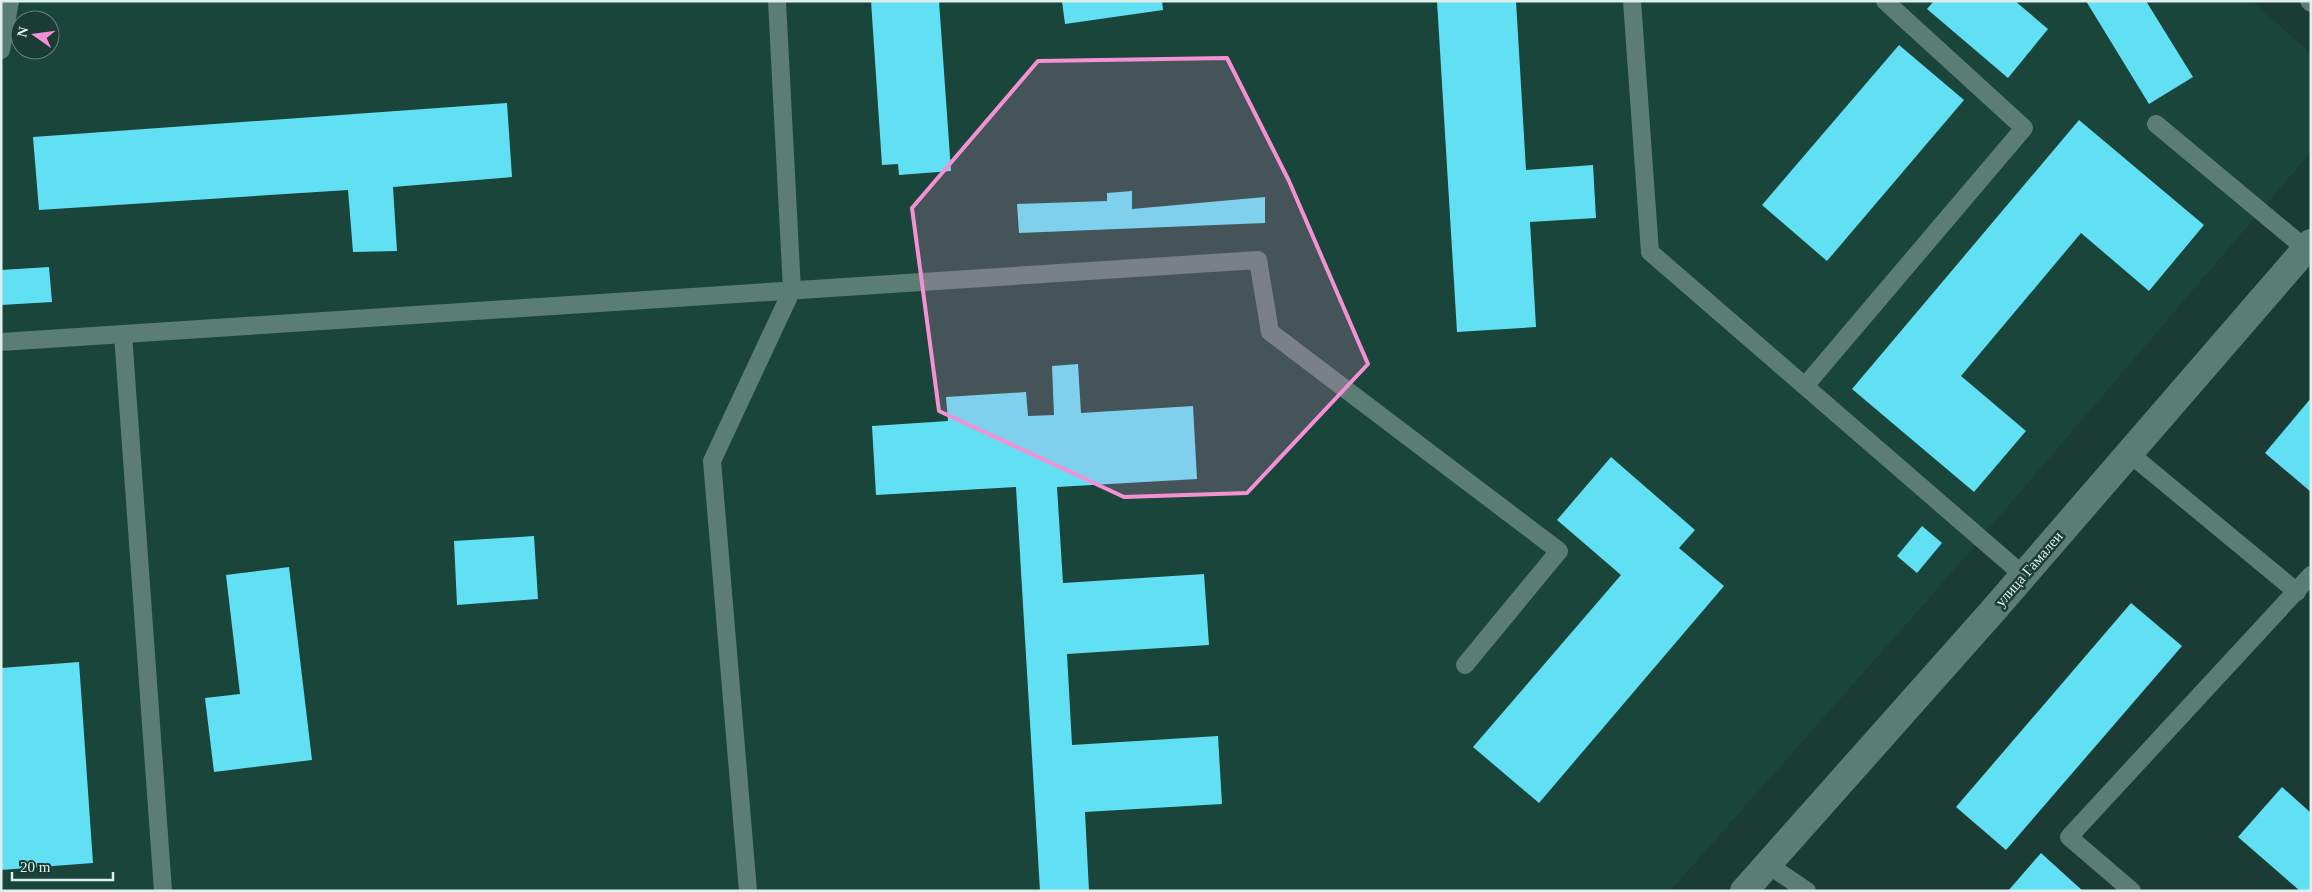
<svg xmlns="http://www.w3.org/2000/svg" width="2312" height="892" font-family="'Times New Roman',serif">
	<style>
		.built { fill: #19453b; fill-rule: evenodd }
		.building { fill: #61e0f4 }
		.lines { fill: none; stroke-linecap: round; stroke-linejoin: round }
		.service { stroke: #5b7d74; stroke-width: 18 }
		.tertiary { stroke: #5b7d74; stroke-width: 28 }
		.marked { fill: #f491d4; fill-opacity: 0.2; stroke: #f491d4; stroke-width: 4; stroke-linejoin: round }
		.labels { text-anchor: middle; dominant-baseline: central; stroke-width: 5; stroke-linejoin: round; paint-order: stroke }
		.street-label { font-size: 15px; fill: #def0eb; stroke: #1b3c35 }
	</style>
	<rect width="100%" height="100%" fill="#1b3c35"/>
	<path class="built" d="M1 1H2252L2311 54V152L1933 594 1670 891H1ZM20 20H50V50H20Z"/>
	<g class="building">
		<polygon points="871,1 939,1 951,171 899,175 898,164 882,165"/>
		<polygon points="1062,1 1162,1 1163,10 1065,24"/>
		<polygon points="1437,1 1516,1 1526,170 1593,165 1596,218 1530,222 1536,327 1457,332"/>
		<polygon points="1934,1 2015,1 2048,29 2008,78 1927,9"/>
		<polygon points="2086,1 2146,1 2193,77 2149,104"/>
		<polygon points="1899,45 1964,100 1827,261 1762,205"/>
		<polygon points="507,103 512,177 393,187 397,251 353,252 348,190 39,210 33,137"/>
		<polygon points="2079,120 2204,225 2149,291 2081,233 1961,376 2026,431 1974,492 1852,389"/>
		<polygon points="1132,191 1132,209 1265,197 1265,223 1019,233 1017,204 1107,201 1107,193"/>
		<polygon points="49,267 52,302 1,305 1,270"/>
		<polygon points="1078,364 1081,413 1193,406 1197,479 1057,487 1063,583 1204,574 1209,645 1067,654 1072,745 1218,736 1222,804 1085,812 1089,891 1040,891 1016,487 876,495 872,426 948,421 946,397 1026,392 1028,416 1054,415 1052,366"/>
		<polygon points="2311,398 2311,492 2265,453"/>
		<polygon points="1611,457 1695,530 1679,548 1724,586 1539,803 1473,747 1621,575 1557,520"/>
		<polygon points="1922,526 1942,543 1917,573 1897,556"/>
		<polygon points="534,536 538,599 457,605 454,541"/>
		<polygon points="289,567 312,760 214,772 205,698 240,694 226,575"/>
		<polygon points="2131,603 2182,646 2006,850 1956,807"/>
		<polygon points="79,662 93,863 1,870 1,668"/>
		<polygon points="2282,787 2311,813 2311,891 2300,891 2238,837"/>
		<polygon points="2041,853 2074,883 2083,891 2008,891"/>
	</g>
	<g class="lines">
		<g class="service">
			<polyline points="1632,1 1650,252 2023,575"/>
			<polyline points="2309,1 2311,3"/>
			<polyline points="1,50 10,1"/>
			<polyline points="2156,124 2306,249"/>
			<polyline points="123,334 163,891"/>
			<polyline points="1,342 1258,260 1270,332 1559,551 1465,665"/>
			<polyline points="1805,386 2024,128 1885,1"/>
			<polyline points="2129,453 2297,592"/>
			<polyline points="1767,864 1807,891"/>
			<polyline points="748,891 712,461 792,290 777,1"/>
			<polyline points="2132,891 2069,837 2311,575"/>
		</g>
		<polyline class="tertiary" points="1744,891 1991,613 2311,243"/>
	</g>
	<path class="marked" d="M1227 58 1289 181 1368 364 1247 493 1124 497 939 411 912 208 1038 61Z"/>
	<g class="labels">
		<g class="street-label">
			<text transform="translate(2029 569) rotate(-49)">улица Гамалеи</text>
		</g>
	</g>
	<rect width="2312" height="892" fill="none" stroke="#def0eb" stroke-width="5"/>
	<g transform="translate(35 35) rotate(284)"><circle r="24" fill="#1b3c35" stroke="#69847e"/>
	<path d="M0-4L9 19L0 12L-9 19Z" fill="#f491d4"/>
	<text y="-8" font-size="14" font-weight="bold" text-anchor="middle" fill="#def0eb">N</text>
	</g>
	<path d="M12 872v8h101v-8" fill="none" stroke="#def0eb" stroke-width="2.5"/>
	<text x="20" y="872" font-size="15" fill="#def0eb" stroke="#1b3c35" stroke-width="4" paint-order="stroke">20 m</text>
</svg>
